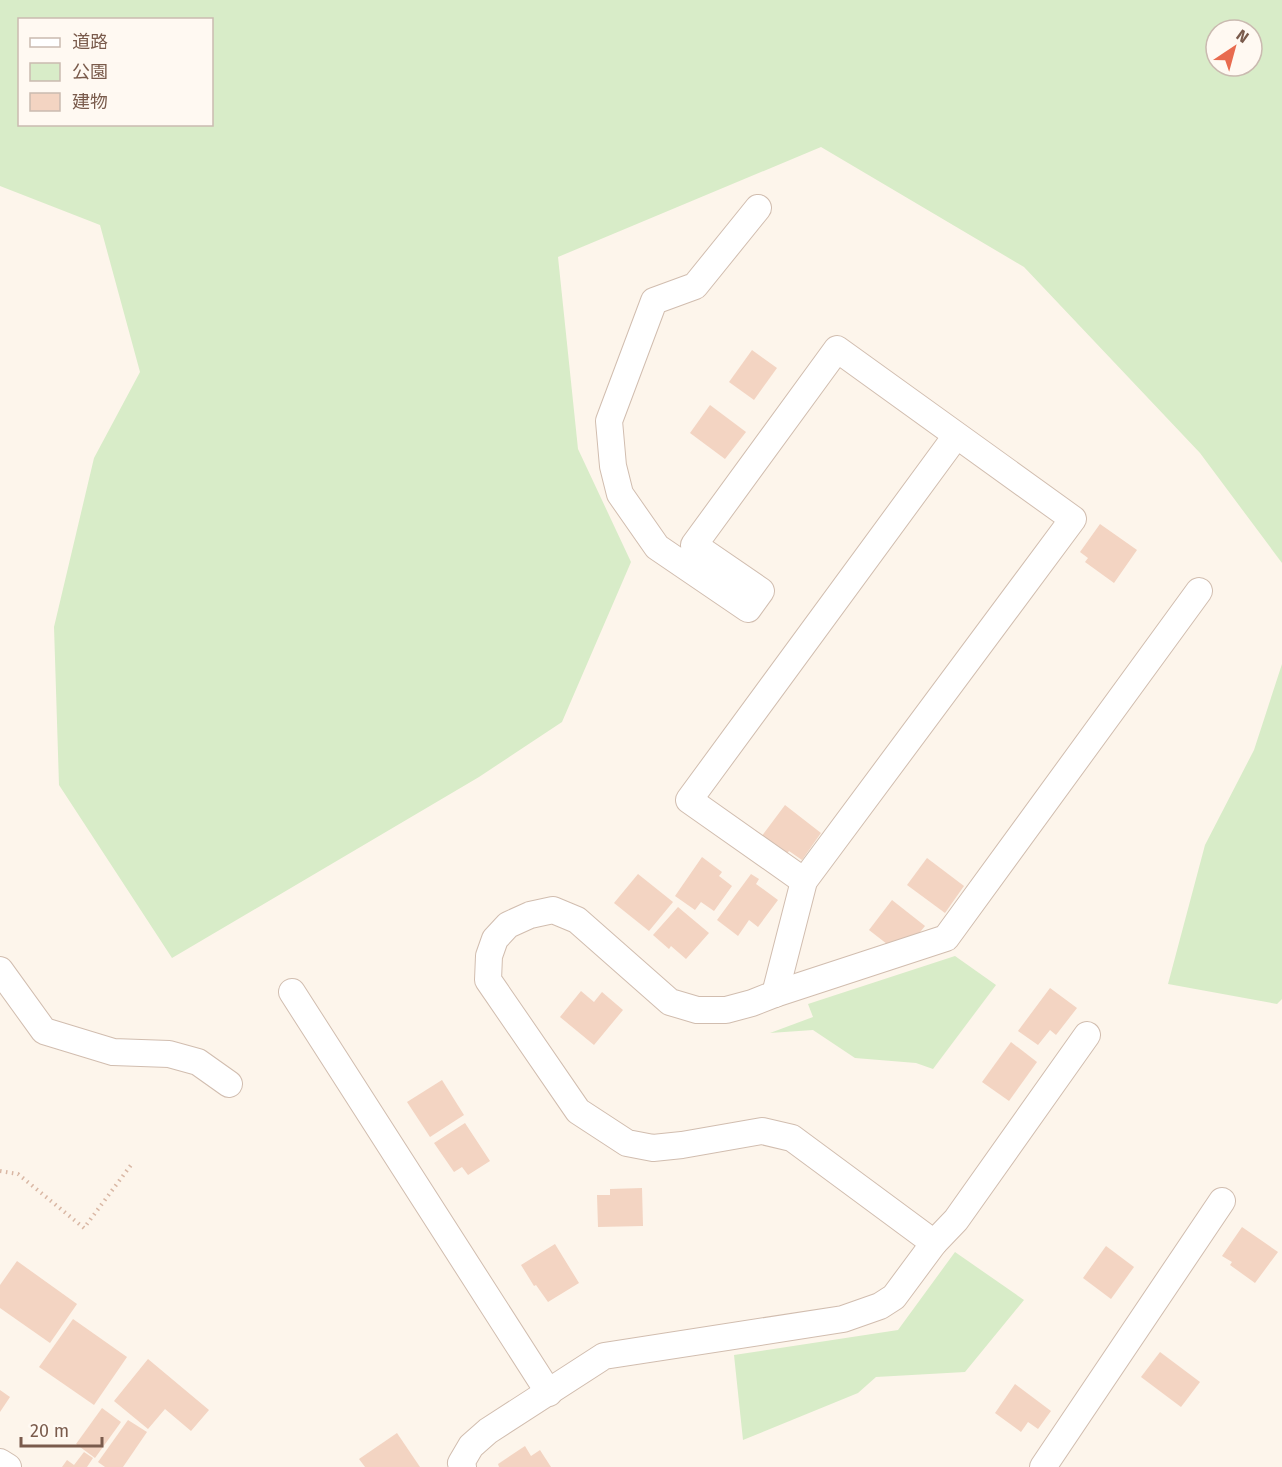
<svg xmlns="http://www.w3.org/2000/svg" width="1282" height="1467" font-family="'Fira Sans','Noto Sans JP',sans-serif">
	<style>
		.green { fill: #d8ecc8; fill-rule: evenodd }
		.building { fill: #f3d4c2 }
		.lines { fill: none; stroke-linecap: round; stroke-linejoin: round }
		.minor-casing { stroke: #d1bdaf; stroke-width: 28 }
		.path { stroke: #d9b7a4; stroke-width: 4; stroke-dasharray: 1.5 4.5; stroke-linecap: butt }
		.minor { stroke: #fff; stroke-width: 26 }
	</style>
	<rect width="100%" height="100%" fill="#fdf5eb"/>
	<g class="green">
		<path d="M0 0H1282V563L1200 453 1024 267 821 147 558 257 578 449 631 562 562 722 479 777 172 958 59 785 54 627 94 458 140 372 100 225 0 186ZM20 20H212V124H20ZM1216 30H1252V66H1216Z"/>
		<polygon points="1282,664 1282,999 1277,1004 1168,984 1205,845 1254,750"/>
		<polygon points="955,956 996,985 933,1069 916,1063 855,1058 813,1030 770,1033 813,1017 808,1004"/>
		<polygon points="955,1252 1024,1300 965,1372 876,1377 858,1393 743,1440 734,1355 898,1330"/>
	</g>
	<g class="building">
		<polygon points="752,350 777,368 754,400 729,382"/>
		<polygon points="710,405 746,432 725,459 690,433"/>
		<polygon points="1100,524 1137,550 1114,583 1085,562 1088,558 1080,552"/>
		<polygon points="785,805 821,833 802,860 789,851 786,855 761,837"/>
		<polygon points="702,857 722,872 719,876 732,886 714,911 701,902 695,910 675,896"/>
		<polygon points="927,858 964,886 945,913 907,885"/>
		<polygon points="638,874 673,902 649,931 614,903"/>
		<polygon points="751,874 759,879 756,884 778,900 758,927 749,920 738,936 717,920"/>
		<polygon points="892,900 925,926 907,948 896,951 869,930"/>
		<polygon points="678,907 709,933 686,959 671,946 669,949 653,935"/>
		<polygon points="1050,988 1077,1008 1056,1035 1050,1030 1038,1045 1018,1031"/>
		<polygon points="581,991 594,1002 602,992 623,1010 594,1045 560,1017"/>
		<polygon points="1011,1042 1037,1062 1009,1101 982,1082"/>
		<polygon points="442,1080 464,1115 430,1137 407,1102"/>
		<polygon points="465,1123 490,1161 468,1175 462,1167 454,1172 434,1143"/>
		<polygon points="642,1188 643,1226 598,1227 597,1195 610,1195 610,1189"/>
		<polygon points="1242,1227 1278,1252 1255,1283 1230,1265 1232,1262 1222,1256"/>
		<polygon points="555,1244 579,1283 548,1302 536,1285 534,1286 521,1265"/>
		<polygon points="1106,1246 1134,1267 1111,1299 1083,1278"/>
		<polygon points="17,1261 77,1304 50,1343 0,1308 0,1285"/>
		<polygon points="73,1319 127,1357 94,1405 39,1367"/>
		<polygon points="1160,1352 1200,1382 1181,1407 1141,1377"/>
		<polygon points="148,1359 209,1410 191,1431 165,1409 148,1429 114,1401"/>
		<polygon points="1015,1384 1051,1411 1038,1429 1028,1422 1021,1432 995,1413"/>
		<polygon points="0,1390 10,1397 0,1412"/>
		<polygon points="102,1408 121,1422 95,1458 76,1444"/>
		<polygon points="128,1420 147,1432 123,1467 105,1467 98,1462"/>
		<polygon points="397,1433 420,1467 365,1467 359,1459"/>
		<polygon points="525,1446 531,1456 540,1450 551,1467 499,1467 498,1464"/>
		<polygon points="84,1452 93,1458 87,1467 62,1467 67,1460 74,1465"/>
	</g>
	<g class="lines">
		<g class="minor-casing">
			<g id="minor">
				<polyline points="758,208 695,286 654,301 609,421 613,466 620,494 657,547 748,609 761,591 694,545 837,349 1073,519 804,881 775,994"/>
				<polyline points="804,881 689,800 956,436"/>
				<polyline points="0,970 44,1031 113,1052 169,1054 198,1062 229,1084"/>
				<polyline points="292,992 549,1393"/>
				<polyline points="934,1243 792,1138 762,1131 682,1145 653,1148 627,1143 578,1111 488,980 489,956 495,939 508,925 530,915 553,910 577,920 670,1002 697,1010 726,1010 752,1003 775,994 946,938 1199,591"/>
				<polyline points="0,1462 8,1467"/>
				<polyline points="463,1467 461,1463 471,1446 488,1431 604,1356 843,1319 880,1306 894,1297 934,1243 956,1220 1087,1035"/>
				<polyline points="1043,1467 1222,1201"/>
			</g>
		</g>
		<polyline class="path" points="0,1171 18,1174 84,1228 131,1165"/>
		<use href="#minor" class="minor"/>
	</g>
	<rect x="18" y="18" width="195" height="108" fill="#fff9f2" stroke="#cabab0" stroke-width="1.5"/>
	<rect x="30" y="38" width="30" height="9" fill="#ffffff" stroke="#cabab0" stroke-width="1.5"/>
	<text x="72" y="48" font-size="18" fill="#7a5b4c">道路</text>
	<rect x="30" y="63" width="30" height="18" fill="#d8ecc8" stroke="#cabab0" stroke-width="1.5"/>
	<text x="72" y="78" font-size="18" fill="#7a5b4c">公園</text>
	<rect x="30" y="93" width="30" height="18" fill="#f3d4c2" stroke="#cabab0" stroke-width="1.5"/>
	<text x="72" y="108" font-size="18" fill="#7a5b4c">建物</text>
	<g transform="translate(1234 48) rotate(36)"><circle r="28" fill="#fff9f2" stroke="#cabab0" stroke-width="1.5"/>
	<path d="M0-4.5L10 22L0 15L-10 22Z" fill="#e86b4f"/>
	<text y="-9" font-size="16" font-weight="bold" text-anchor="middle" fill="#7a5b4c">N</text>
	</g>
	<path d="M21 1437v9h81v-9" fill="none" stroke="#7a5b4c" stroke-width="3"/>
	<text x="30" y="1437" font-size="18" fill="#7a5b4c" stroke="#fff9f2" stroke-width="4.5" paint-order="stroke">20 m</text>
</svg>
